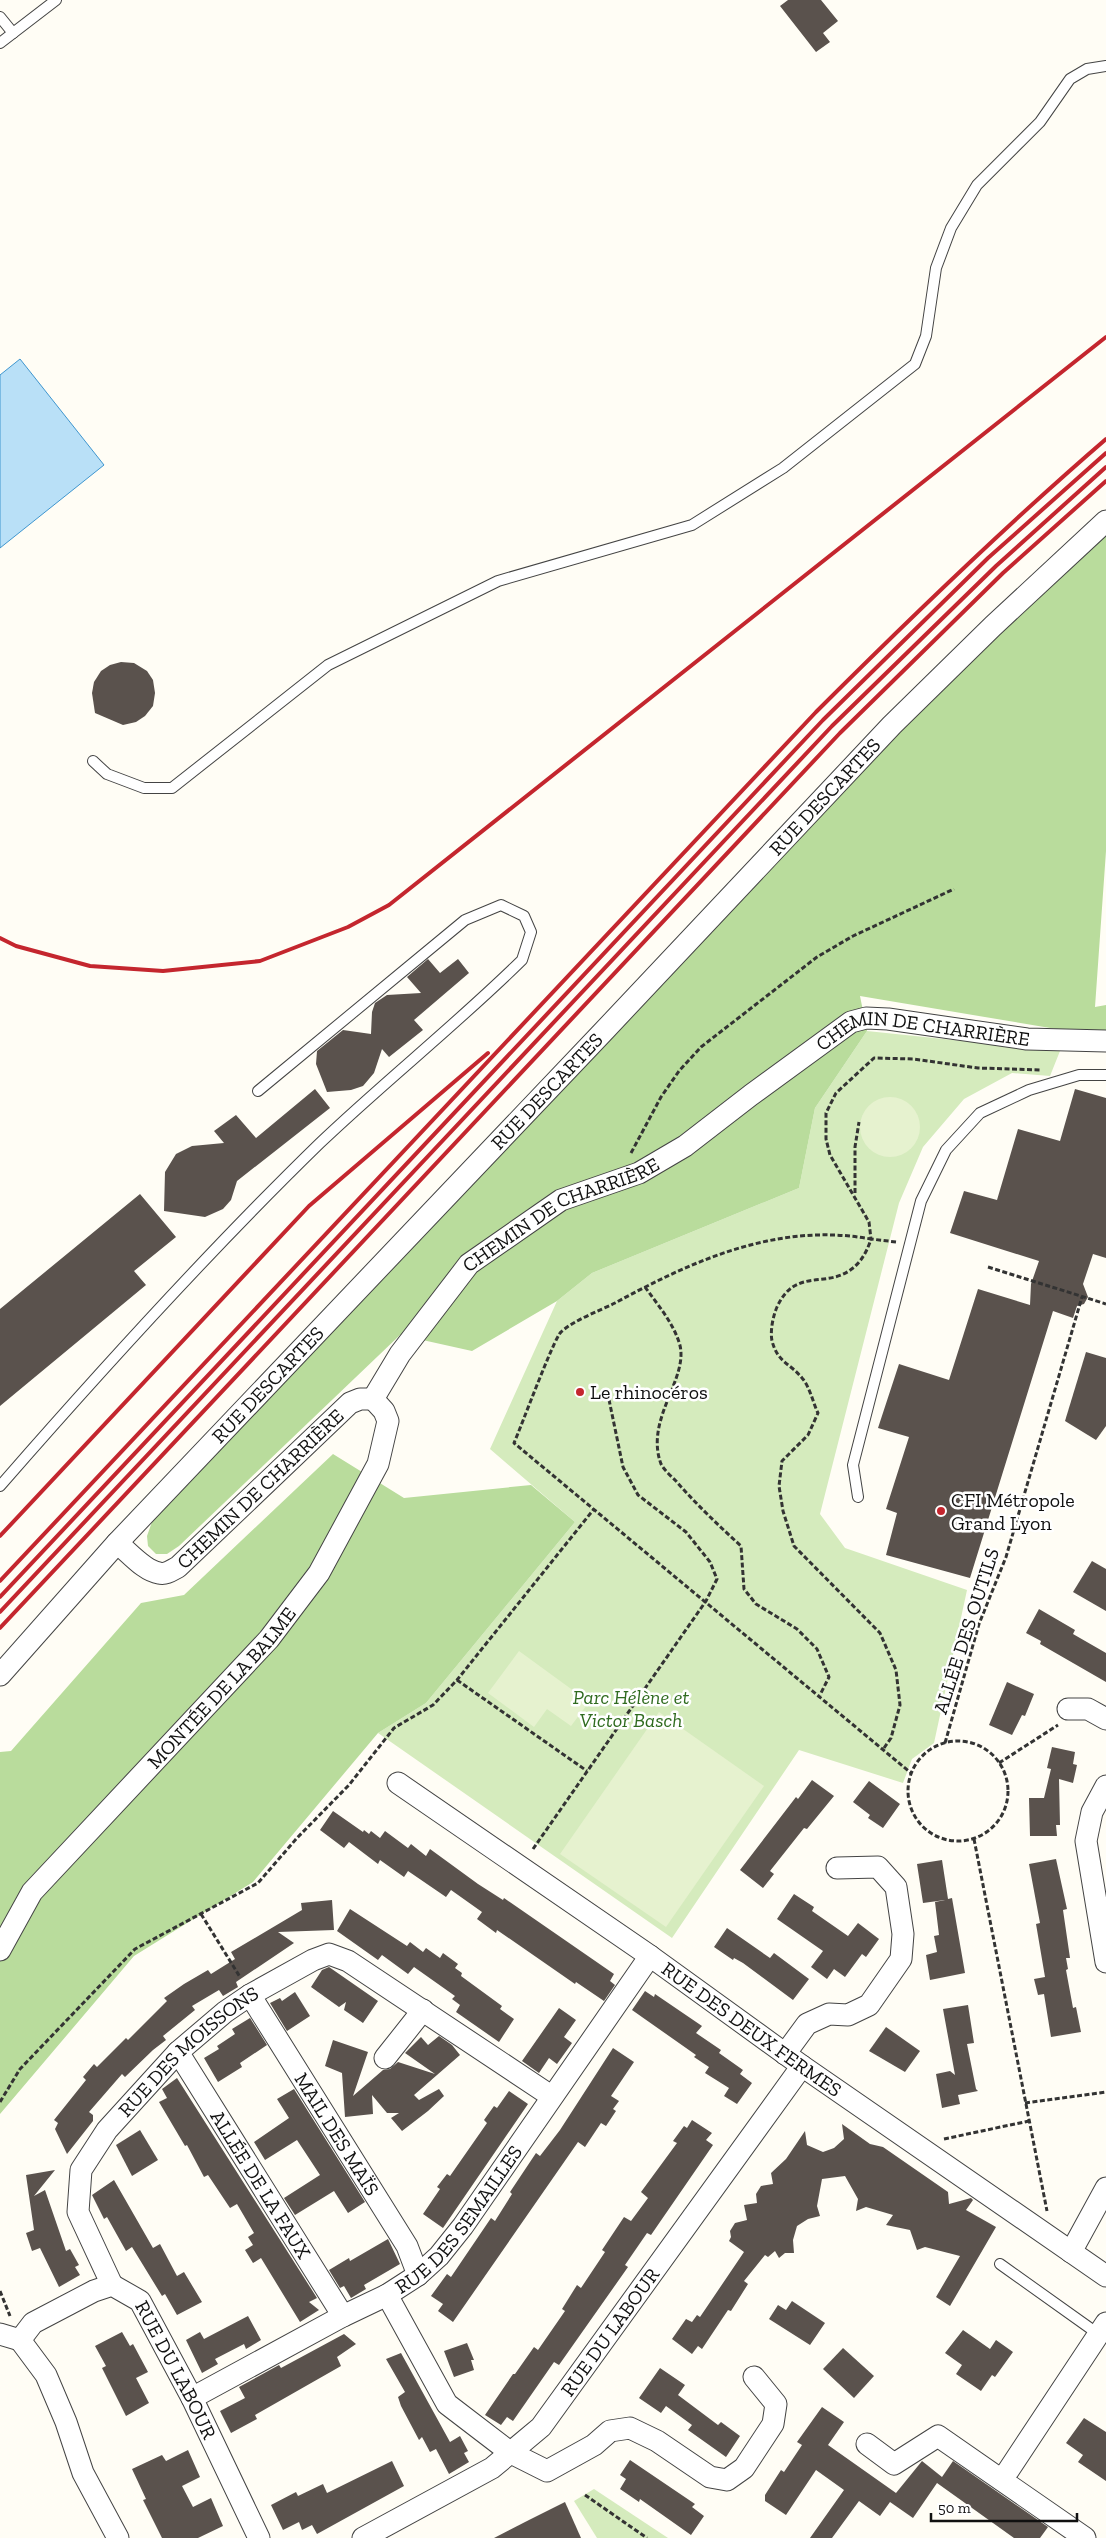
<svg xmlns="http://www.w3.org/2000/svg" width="1106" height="2538" font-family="'Zilla Slab',serif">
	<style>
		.green { fill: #d5ebbd }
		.forest { fill: #b9dc9c }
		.pitch { fill: #e6f2cf }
		.water { fill: #b9e0f7; stroke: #3f96cf }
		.building { fill: #5a524d }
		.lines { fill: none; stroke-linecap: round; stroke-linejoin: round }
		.service-casing { stroke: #444; stroke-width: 12 }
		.minor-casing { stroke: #444; stroke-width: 23 }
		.path { stroke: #333; stroke-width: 3; stroke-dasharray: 5 2.5; stroke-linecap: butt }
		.service { stroke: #fff; stroke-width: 10 }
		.minor { stroke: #fff; stroke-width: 21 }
		.rail { stroke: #c4262e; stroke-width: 4 }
		.poi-dot { fill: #c4262e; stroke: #fff; stroke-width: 2 }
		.labels { text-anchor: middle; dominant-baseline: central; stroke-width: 5; stroke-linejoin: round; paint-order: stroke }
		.street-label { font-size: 20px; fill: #111; stroke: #fff }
		.poi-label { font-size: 20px; fill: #111; stroke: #fff; text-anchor: start }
		.park-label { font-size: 20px; font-style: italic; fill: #2f6b1f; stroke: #fff }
	</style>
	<rect width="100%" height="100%" fill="#fffdf5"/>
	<g class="green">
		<polygon points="867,1031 1060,1051 1050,1076 1012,1073 964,1099 923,1147 899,1203 820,1514 845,1548 967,1590 934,1743 912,1759 903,1783 799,1750 672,1938 378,1733 426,1703 575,1522 490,1449 557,1301 592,1273 799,1188 815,1108"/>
		<polygon points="594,2489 668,2538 597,2538 574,2501"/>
	</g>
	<g class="forest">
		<polygon points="1106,531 1106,851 1095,1007 1106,1005 1106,1034 1068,1031 860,996 867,1031 815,1108 799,1188 592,1273 557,1301 472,1351 400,1335 179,1546 167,1554 156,1554 148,1546 147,1536 153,1519 857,771"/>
		<polygon points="333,1454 404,1498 531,1485 575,1522 426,1703 378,1733 253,1882 134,1956 0,2114 0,1752 11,1751 141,1603 184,1595"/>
	</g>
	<g class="pitch">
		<circle cx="890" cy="1127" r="30"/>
		<polygon points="519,1651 589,1702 571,1726 547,1709 534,1727 488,1693"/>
		<polygon points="659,1712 764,1786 666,1927 560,1854"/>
	</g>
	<polygon class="water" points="20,359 104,465 0,548 0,375"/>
	<g class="building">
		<polygon points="788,0 821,0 838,21 823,33 830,42 816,52 780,6"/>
		<polygon points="121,662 134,663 147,671 153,680 155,693 153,706 145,716 136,722 123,725 95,713 92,693 94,682 101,671 110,665"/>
		<polygon points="428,959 440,973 458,959 469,973 414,1020 423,1030 389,1057 382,1049 374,1073 363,1086 351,1090 327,1092 316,1064 317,1051 343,1030 371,1034 372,1012 375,1003 387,995 421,993 407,977"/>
		<polygon points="315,1089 330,1108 237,1181 231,1200 223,1209 205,1217 164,1211 165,1172 176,1154 192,1146 224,1143 214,1131 236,1115 256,1138"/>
		<polygon points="1075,1089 1106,1098 1106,1258 1093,1254 1083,1284 1088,1297 1084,1304 1077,1306 1073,1318 1053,1311 970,1578 886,1555 897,1513 886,1509 909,1437 878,1428 899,1364 949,1380 978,1289 1030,1305 1031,1284 1039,1261 950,1233 964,1191 997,1200 1018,1129 1060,1141"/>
		<polygon points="140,1194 176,1237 134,1271 146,1285 0,1406 0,1309"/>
		<polygon points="1086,1352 1106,1358 1106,1426 1096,1440 1065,1421"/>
		<polygon points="1092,1561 1106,1569 1106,1611 1073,1592"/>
		<polygon points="1039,1609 1075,1630 1073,1634 1106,1653 1106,1682 1040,1644 1041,1641 1026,1633"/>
		<polygon points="1007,1682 1034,1694 1025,1716 1022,1715 1012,1735 989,1725"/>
		<polygon points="1052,1747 1075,1752 1073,1764 1077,1765 1073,1783 1059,1779 1060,1825 1056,1825 1057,1836 1030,1836 1029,1798 1044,1798 1051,1769 1047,1768"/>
		<polygon points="812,1780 834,1796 807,1829 804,1828 770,1871 774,1874 763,1888 740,1870 796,1797 798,1799"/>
		<polygon points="869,1781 900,1804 883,1828 868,1818 870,1815 853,1802"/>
		<polygon points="333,1811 363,1832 364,1830 369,1834 371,1831 380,1838 385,1831 408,1848 411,1844 426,1856 430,1849 478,1884 503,1900 504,1898 614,1974 610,1981 615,1985 604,2001 576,1982 575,1984 497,1930 496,1933 477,1919 482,1912 451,1890 446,1897 408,1871 404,1877 380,1860 378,1864 349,1842 344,1848 320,1830"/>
		<polygon points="1056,1859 1067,1909 1063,1910 1070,1958 1066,1958 1068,1969 1066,1970 1073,2008 1076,2007 1081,2032 1051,2037 1044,1994 1038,1995 1034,1979 1045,1977 1036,1924 1040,1923 1029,1864"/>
		<polygon points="942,1860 948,1899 952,1898 965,1973 930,1980 926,1955 937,1952 934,1936 939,1935 935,1902 945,1900 923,1903 917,1864"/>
		<polygon points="794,1894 814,1907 812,1911 848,1936 858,1923 879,1939 866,1957 862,1954 845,1977 834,1969 827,1979 811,1967 823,1951 777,1919"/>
		<polygon points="332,1900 334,1930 278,1932 294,1943 236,1982 238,1987 223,1996 219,1990 192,2006 195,2010 163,2036 166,2040 153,2050 125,2077 122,2074 89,2112 93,2115 93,2121 67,2154 55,2129 58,2123 54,2120 86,2080 83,2077 94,2064 97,2067 126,2038 128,2040 167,2001 164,1998 184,1984 208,1970 211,1974 235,1959 231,1952 302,1910 301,1903"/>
		<polygon points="350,1909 407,1946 410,1942 423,1952 426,1948 440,1958 443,1953 458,1964 455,1968 462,1973 461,1976 502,2006 500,2009 514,2019 499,2042 456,2012 460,2005 452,1999 455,1996 414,1967 408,1974 382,1955 378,1960 337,1931"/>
		<polygon points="727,1928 770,1958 774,1953 809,1979 793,2000 743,1963 734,1958 733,1960 714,1947"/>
		<polygon points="329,1967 378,2001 363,2023 344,2010 346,2002 339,2007 311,1987 322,1970"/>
		<polygon points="645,1991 654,1997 655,1994 702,2026 696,2033 721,2050 719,2053 743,2070 740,2074 752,2083 737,2104 724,2096 729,2088 705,2073 709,2067 694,2057 696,2055 632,2010"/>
		<polygon points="295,1992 310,2016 287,2031 270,2003 280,1998 282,2001"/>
		<polygon points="968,2005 974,2043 967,2044 976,2089 978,2091 958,2095 960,2104 942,2108 936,2074 950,2071 955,2075 943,2009"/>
		<polygon points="559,2008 576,2020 564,2037 572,2043 557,2064 549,2058 539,2073 522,2061"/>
		<polygon points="250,2018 267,2045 240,2063 242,2067 218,2082 204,2058 219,2049 217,2046 235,2034 232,2029"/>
		<polygon points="886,2027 920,2051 905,2072 869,2051"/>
		<polygon points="439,2036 452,2045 460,2055 414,2095 419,2100 439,2089 444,2096 428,2111 402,2131 391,2118 399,2113 387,2113 372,2095 373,2114 345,2117 342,2073 325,2066 333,2040 368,2052 353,2096 383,2070 390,2069 398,2062 435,2074 405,2053 421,2037 428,2045"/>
		<polygon points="613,2048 634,2062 611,2096 619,2101 613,2109 616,2111 606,2126 601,2123 585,2147 578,2142 453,2322 438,2311 443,2304 431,2296 447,2274 451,2277 491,2218 495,2221 512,2194 510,2192 536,2153 540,2156 560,2130"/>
		<polygon points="177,2078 317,2298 309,2302 319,2310 300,2322 261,2258 253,2263 245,2250 253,2245 248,2237 254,2233 237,2204 230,2208 208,2175 204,2177 187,2145 185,2146 159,2102 167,2098 162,2089"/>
		<polygon points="294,2089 365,2202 348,2213 334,2191 295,2215 284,2198 320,2175 297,2140 265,2160 254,2142 289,2118 277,2099"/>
		<polygon points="509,2091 528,2104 443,2228 423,2214 440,2189 437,2187 447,2174 450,2176 487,2123 484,2120 494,2106 497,2108"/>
		<polygon points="692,2120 712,2133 706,2140 713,2145 651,2235 647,2233 625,2265 628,2267 559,2365 554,2362 513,2421 507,2417 501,2425 485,2415 513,2374 515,2374 534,2347 538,2350 565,2311 562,2309 577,2285 581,2288 605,2252 602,2250 624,2217 631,2221 648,2198 641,2192 677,2143 673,2141 684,2126 687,2128"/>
		<polygon points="842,2124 870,2144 883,2147 948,2192 949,2204 971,2198 973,2200 966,2210 996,2227 950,2306 936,2297 960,2256 925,2247 917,2250 910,2230 886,2225 893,2215 866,2207 856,2211 858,2199 845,2176 822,2179 817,2206 820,2216 808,2219 797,2226 793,2240 794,2253 785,2253 779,2258 775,2251 768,2257 765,2255 744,2281 748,2284 731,2311 728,2310 702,2349 698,2346 692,2354 672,2339 686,2319 692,2322 697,2315 700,2317 744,2252 729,2241 731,2237 730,2231 735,2223 747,2220 744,2205 757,2203 756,2194 761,2186 773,2184 771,2173 786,2159 805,2131 807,2145 823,2152 834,2148 844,2139"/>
		<polygon points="140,2130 158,2160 132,2176 116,2145"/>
		<polygon points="55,2170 34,2196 45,2190 66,2251 70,2249 79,2265 75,2267 80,2275 59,2287 40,2248 32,2251 26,2233 34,2230 26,2175"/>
		<polygon points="114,2180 153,2248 160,2244 177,2276 184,2272 202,2302 177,2315 165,2294 162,2296 132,2247 126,2251 107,2217 104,2219 92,2195"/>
		<polygon points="388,2239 400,2264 364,2285 366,2289 351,2298 344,2286 340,2288 329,2270 349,2258 350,2261"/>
		<polygon points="792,2301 825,2323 810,2345 769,2319 778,2305 786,2310"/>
		<polygon points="248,2316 261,2340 246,2349 244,2344 215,2359 218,2364 202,2373 186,2340 200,2332 204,2339"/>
		<polygon points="963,2330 990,2349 996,2340 1013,2352 995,2377 992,2375 981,2391 956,2374 962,2365 945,2353"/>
		<polygon points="122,2332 130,2346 133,2344 148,2372 136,2378 149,2403 126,2416 102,2368 106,2366 95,2346"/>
		<polygon points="344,2334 356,2344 337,2357 341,2366 255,2415 257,2419 231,2433 220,2411 245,2398 239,2387 279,2365 281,2368"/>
		<polygon points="467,2343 474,2360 471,2360 474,2370 454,2377 444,2351"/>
		<polygon points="843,2348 874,2376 854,2398 823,2369"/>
		<polygon points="401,2353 450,2442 460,2436 468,2451 464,2453 469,2462 449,2474 436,2449 430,2452 422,2437 419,2440 401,2406 398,2397 405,2392 386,2359"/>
		<polygon points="660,2368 685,2385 678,2395 718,2425 721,2422 740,2436 726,2457 688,2430 692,2425 666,2406 661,2413 639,2398"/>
		<polygon points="822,2407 844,2422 828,2445 896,2493 922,2461 942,2477 953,2461 1048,2527 1040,2538 1014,2538 937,2483 913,2518 890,2502 880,2516 859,2501 832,2538 810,2538 844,2490 816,2470 786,2515 765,2501 765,2495 781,2470 784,2472 802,2445 797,2442"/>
		<polygon points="1084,2418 1106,2432 1106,2481 1078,2462 1083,2455 1066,2443"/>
		<polygon points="188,2450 200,2477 182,2486 193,2507 211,2498 223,2526 198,2538 162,2538 143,2500 146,2499 132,2469 162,2455 166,2461"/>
		<polygon points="630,2460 695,2504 692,2507 704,2516 691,2535 640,2499 639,2502 620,2489 626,2479 620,2475"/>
		<polygon points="392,2461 404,2486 317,2534 312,2525 302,2530 299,2522 283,2530 271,2505 296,2492 298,2496 323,2484 327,2493"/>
		<polygon points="565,2502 581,2538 494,2538 529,2520"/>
	</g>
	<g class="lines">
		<g class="service-casing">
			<g id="service">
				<polyline points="0,17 13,33"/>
				<polyline points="0,43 56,0"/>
				<polyline points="93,761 107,774 144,788 172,788 328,665 498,581 692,525 783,468 915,364 926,336 936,268 951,228 977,185 1040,122 1070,79 1087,69 1106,66"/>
				<path d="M0 1486C103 1368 208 1252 320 1143 385 1081 457 1024 522 960L531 932 524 916 501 905 465 920 258 1091"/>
				<polyline points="858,1497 853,1465 921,1201 946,1150 980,1113 1029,1090 1079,1075 1106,1075"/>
				<polyline points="1000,2264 1101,2336"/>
			</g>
		</g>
		<g class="minor-casing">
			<g id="minor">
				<path id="s1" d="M373 1399 400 1354 469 1264 561 1200 639 1173 685 1146 751 1095 851 1022 866 1018 888 1019 1027 1039 1106 1041"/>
				<path id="s2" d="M117 1543C129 1552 144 1571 159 1573 166 1575 172 1570 178 1567L350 1403 360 1399H373"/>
				<path id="s3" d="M0 1675 117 1543 602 1033 892 725 993 626 1106 521"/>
				<polyline points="1068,1709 1088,1709 1106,1719"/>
				<path id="s4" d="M398 1783 650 1956 802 2066 1106 2276"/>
				<polyline points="1106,1786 1092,1812 1086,1841 1106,1962"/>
				<path id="s5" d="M0 1950 32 1892 269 1639 319 1573 378 1464 388 1421 384 1411 373 1399"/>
				<path id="s6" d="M250 1995 407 2246 418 2275"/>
				<path id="s7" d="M178 2052 343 2316"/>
				<polyline points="785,2054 807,2024 829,2014 848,2015 869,2005 901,1959 903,1934 896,1887 878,1867 837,1868"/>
				<polyline points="385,2058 423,2010"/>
				<polyline points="1071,2252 1106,2188"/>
				<path id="s8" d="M112 2285 78 2212 81 2170 107 2130 178 2052 225 2012 250 1995 313 1960 329 1954 348 1961 551 2096"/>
				<polyline points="387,2295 447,2404 511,2453 547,2471 594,2445 610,2431 630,2428 657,2441 710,2477 727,2480 744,2468 773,2424 776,2404 754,2377"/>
				<polyline points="0,2334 20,2340"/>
				<path id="s9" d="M20 2340 33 2323 94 2291 112 2285 140 2301 192 2398 259 2538"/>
				<polyline points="20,2340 46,2375 66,2422 83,2473 118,2538"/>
				<path id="s10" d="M192 2398 343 2316 387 2295 418 2275 439 2256 463 2226 650 1956"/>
				<polyline points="867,2444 894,2464 938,2436 1085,2538"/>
				<polyline points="1002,2480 1106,2323"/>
				<path id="s11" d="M363 2538 492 2468 541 2427 802 2066"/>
			</g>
		</g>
		<g class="path">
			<polyline points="631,1153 661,1097 679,1071 701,1047 817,957 853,936 954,889"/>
			<polyline points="855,1193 855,1147 859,1122"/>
			<polyline points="896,1242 871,1239 869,1222 830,1155 826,1139 826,1113 836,1093 874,1058 913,1059 978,1068 1040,1070"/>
			<polyline points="988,1267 1106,1304"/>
			<path d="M645 1287C657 1304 672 1321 679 1342 691 1377 644 1418 661 1464 664 1470 671 1476 676 1481 696 1504 718 1525 741 1546L744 1589 756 1604 797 1629 817 1649 829 1677 820 1695"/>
			<polyline points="457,1680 587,1771"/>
			<circle cx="958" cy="1791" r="50"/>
			<polyline points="945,1743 979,1624 1006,1557 1082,1297"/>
			<path d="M884 1748 891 1738 900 1705 896 1670 880 1633 794 1546 783 1511 779 1486 782 1461 808 1435 818 1413C813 1403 810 1387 802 1378 790 1363 778 1363 772 1341 770 1331 773 1316 777 1307 796 1266 826 1290 853 1268 862 1261 868 1249 871 1239 778 1222 694 1260 615 1303 599 1311 574 1320 561 1332 554 1338 521 1427 514 1443L911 1773"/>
			<polyline points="999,1763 1058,1725"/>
			<polyline points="974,1839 1047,2211"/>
			<polyline points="533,1849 706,1601 717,1579 710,1562 686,1532 638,1495 623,1467 607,1390"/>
			<polyline points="201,1914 240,1977"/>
			<polyline points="0,2102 20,2069 135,1949 258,1883 297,1838 349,1785 394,1728 433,1705 457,1680 594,1509"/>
			<polyline points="1025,2103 1106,2092"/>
			<polyline points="944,2139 1029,2121"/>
			<polyline points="0,2291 10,2316"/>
			<polyline points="585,2495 647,2538"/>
		</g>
		<use href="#service" class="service"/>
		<use href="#minor" class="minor"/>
		<g class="rail">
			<polyline points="0,938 16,946 90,966 163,971 260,961 348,927 389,905 1106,337"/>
			<polyline points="0,1536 309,1206 488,1053"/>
			<path d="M0 1581 816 712C910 618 1005 526 1106 439"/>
			<polyline points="0,1597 823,720 988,558 1106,453"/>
			<polyline points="0,1612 832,726 996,566 1106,467"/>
			<polyline points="0,1628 840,733 1003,573 1106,481"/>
		</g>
	</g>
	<g class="poi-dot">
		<circle cx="580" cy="1392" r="5"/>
		<circle cx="941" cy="1511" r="5"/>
	</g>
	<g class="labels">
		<g class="street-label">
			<text stroke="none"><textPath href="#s3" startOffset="1205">RUE DESCARTES</textPath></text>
			<text stroke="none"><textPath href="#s1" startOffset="691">CHEMIN DE CHARRIÈRE</textPath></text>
			<text stroke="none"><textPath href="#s3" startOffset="800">RUE DESCARTES</textPath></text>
			<text stroke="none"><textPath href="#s1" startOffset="271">CHEMIN DE CHARRIÈRE</textPath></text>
			<text stroke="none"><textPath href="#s3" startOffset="395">RUE DESCARTES</textPath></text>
			<text stroke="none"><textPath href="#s2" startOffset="186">CHEMIN DE CHARRIÈRE</textPath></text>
			<text transform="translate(966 1631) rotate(-72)">ALLÉE DES OUTILS</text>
			<text stroke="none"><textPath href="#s5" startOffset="345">MONTÉE DE LA BALME</textPath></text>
			<text stroke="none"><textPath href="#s4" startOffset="431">RUE DES DEUX FERMES</textPath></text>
			<text stroke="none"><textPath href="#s8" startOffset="284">RUE DES MOISSONS</textPath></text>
			<text stroke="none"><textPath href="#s6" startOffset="164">MAIL DES MAÏS</textPath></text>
			<text stroke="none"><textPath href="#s7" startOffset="156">ALLÉE DE LA FAUX</textPath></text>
			<text stroke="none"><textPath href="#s10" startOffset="326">RUE DES SEMAILLES</textPath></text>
			<text stroke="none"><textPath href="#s11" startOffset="328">RUE DU LABOUR</textPath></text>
			<text stroke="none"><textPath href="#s9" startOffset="219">RUE DU LABOUR</textPath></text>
		</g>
		<g class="poi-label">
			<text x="590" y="1392">Le rhinocéros</text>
			<text x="951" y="1500">CFI Métropole<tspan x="951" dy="23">Grand Lyon</tspan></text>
		</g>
		<g class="park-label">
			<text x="631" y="1697">Parc Hélène et<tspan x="631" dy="23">Victor Basch</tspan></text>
		</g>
	</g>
	<path d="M931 2513v8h146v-8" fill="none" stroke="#111111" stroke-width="2.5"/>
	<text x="938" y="2513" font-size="15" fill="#111111" stroke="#ffffff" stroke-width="4" paint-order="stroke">50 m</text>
</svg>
